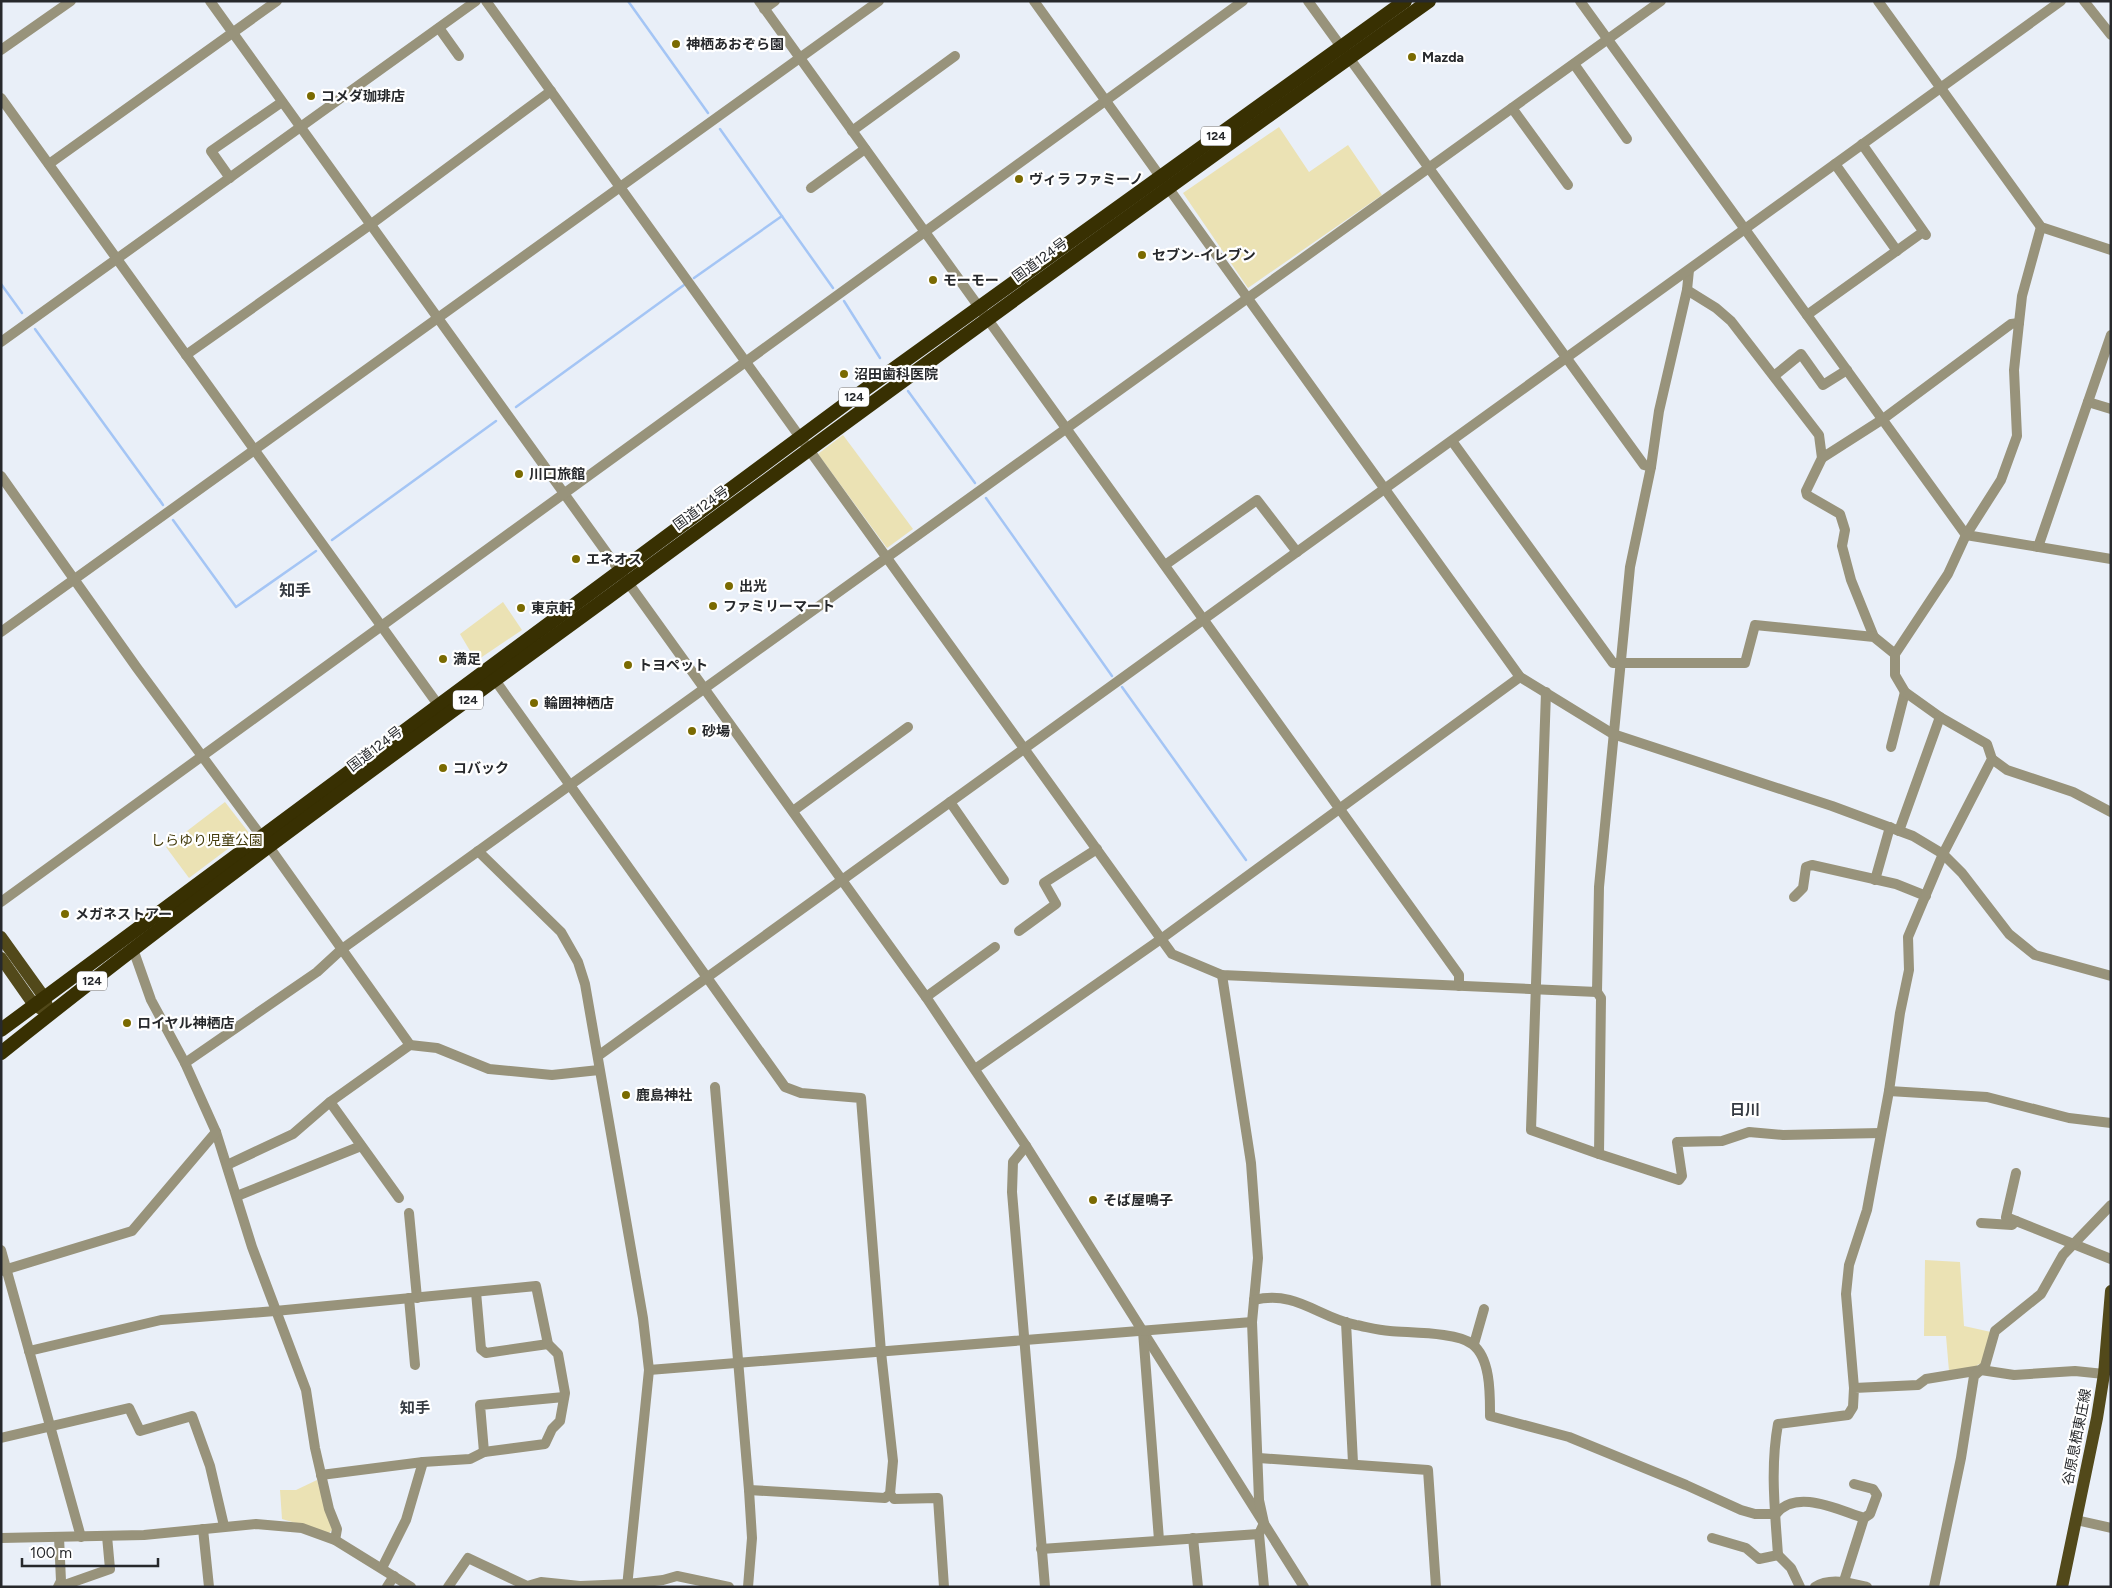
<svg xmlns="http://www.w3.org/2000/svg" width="2112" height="1588" font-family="Figtree,'Noto Sans JP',sans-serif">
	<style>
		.green { fill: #ebe2b4 }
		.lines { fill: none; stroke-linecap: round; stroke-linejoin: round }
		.stream { stroke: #a4c5f5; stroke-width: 2.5 }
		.minor { stroke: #98937b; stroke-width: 10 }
		.major { stroke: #52491a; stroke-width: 12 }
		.highway { stroke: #383002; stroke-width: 14 }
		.poi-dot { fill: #7a6a01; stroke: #fff; stroke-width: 2 }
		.labels { text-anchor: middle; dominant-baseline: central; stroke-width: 4.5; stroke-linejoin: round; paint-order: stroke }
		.shield { fill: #fff; stroke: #68696b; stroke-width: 1 }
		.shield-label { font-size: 12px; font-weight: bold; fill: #27292c }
		.poi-label { font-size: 14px; font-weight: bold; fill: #27292c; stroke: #fff; text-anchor: start }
		.street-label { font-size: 14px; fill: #27292c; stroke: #fff }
		.park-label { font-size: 14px; fill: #433b0b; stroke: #fff }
		.neighbourhood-label { font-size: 15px; font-weight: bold; fill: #353a41; stroke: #fff }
		.quarter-label { font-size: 16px; font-weight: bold; fill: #353a41; stroke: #fff }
	</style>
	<rect width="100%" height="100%" fill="#e9eff8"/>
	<g class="green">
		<polygon points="1279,127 1309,172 1348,145 1382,195 1248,288 1183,193"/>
		<polygon points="843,435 913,529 887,548 818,454"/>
		<polygon points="503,602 522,630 476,661 460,634"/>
		<polygon points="225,802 249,833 189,878 166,847"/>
		<polygon points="1925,1260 1960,1262 1964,1326 1991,1332 1984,1363 1977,1365 1977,1369 1949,1371 1946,1336 1924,1336"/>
		<polygon points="317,1480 333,1529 329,1533 282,1519 280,1490 296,1490"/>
	</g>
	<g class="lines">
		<g class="stream">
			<polyline points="628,1 708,113"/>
			<polyline points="720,129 833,288"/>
			<polyline points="694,278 782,216"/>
			<polyline points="1,284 22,313"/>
			<polyline points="844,301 880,358"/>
			<polyline points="35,329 163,505 159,499"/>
			<polyline points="908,391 975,483"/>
			<polyline points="516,407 684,285"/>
			<polyline points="986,498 1112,676"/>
			<polyline points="173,520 236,607 316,551"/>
			<polyline points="332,540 496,421"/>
			<polyline points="1122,687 1246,860"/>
		</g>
		<g class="minor">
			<polyline points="210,1 926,997 1026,1146 1304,1587"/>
			<polyline points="486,1 1172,954 1222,975 1597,992 1599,887 1630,567 1651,467 1659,411 1687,290 1689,270"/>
			<polyline points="759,1 1459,975 1459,986"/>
			<polyline points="1034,1 1520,677 1613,734 1832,806 1913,836 1943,854 1962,873 2009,934 2035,955 2111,976"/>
			<polyline points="1308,1 1644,465 1651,467"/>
			<polyline points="1580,1 1966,535 2111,559"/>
			<polyline points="1878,1 2041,227 2111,250"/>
			<polyline points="2084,1 2111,35"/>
			<polyline points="764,9 775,1"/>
			<polyline points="439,28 459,56"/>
			<polyline points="1,50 71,1"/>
			<polyline points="1574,64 1627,139"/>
			<polyline points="1,98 439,706"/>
			<polyline points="1512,108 1568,185"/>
			<polyline points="852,131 955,56"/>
			<polyline points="1862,144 1926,235"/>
			<polyline points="49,164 277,1"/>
			<polyline points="1835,164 1897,251"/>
			<polyline points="230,178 211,151 282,102"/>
			<polyline points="811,188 865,149"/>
			<polyline points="1687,290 1716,308 1731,321 1819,435 1822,458 1806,491 1807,495 1840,514 1845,530 1842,546 1851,580 1874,637"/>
			<polyline points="1807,315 1923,232"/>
			<polyline points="1,342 476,1"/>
			<polyline points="186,355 370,225 551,91"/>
			<polyline points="1774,376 1801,354 1823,385 1847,370"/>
			<polyline points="2088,402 2111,409"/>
			<polyline points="1452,441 1613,663 1745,663 1755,625 1874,637 1895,654"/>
			<polyline points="1822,458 1883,419 2011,324 2019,323"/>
			<polyline points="1,476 137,668 270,848 410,1045"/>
			<polyline points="2038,547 2111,335"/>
			<polyline points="1165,565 1257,500 1297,552"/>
			<polyline points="1,632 879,1"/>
			<polyline points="495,680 785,1087 801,1093 861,1098 881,1352 893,1461 890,1494 885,1498 749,1490"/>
			<polyline points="1546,692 1531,1130 1599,1154 1601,998 1597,992"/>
			<polyline points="1891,747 1905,692"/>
			<polyline points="1992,759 2007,770 2073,792 2111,812"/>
			<polyline points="950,802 1004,880"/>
			<polyline points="793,811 908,727"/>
			<polyline points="1899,831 1940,717"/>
			<polyline points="478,851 561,932 578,962 585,984 643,1318 649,1370 627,1587"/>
			<polyline points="1875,880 1890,827"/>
			<polyline points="1794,897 1803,888 1806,867 1812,865 1896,884 1926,896"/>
			<polyline points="1,902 1243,1"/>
			<polyline points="1019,931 1056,904 1044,883 1097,849"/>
			<polyline points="133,949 151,1000 185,1063 216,1132 252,1247 306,1390 315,1448 329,1509 337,1529 335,1540"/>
			<polyline points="1222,975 1251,1163 1258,1258 1252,1322 1259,1500 1264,1523 1259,1534 1264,1587"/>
			<polyline points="926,997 995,947"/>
			<polyline points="598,1056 2061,1"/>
			<polyline points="185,1063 317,972 342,949 1661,1"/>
			<polyline points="975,1069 1161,939 1520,677"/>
			<polyline points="715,1087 749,1490 752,1538 748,1587"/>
			<polyline points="1889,1091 1987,1097 2069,1118 2111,1123"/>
			<polyline points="330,1102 399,1198"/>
			<polyline points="1026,1146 1013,1162 1012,1192 1045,1587"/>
			<polyline points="1599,1154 1679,1180 1682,1176 1677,1142 1722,1141 1749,1132 1783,1135 1881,1133"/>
			<polyline points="227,1165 293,1134 330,1102 410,1045 437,1048 489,1069 552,1075 599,1070"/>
			<polyline points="2016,1173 2006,1217 2111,1259"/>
			<polyline points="237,1196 361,1146"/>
			<polyline points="409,1213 417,1298"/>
			<polyline points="1981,1223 2012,1225 2016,1221"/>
			<polyline points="1,1250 81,1537"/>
			<polyline points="1,1271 132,1231 216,1132"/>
			<polyline points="476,1292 481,1349 486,1353 548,1344"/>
			<polyline points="409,1298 415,1365"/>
			<path d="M1254 1300C1297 1290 1317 1317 1356 1325 1367 1327 1378 1330 1390 1331 1409 1333 1457 1332 1472 1344 1491 1358 1490 1395 1490 1416L1569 1437 1686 1485 1741 1510 1755 1514H1776C1796 1488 1838 1510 1864 1518L1870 1514 1877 1495 1873 1489 1854 1484"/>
			<polyline points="1346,1322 1353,1463"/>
			<polyline points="1143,1331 1159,1540"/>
			<polyline points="1474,1344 1484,1309"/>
			<polyline points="29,1351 161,1320 275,1311 536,1286 548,1344 558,1354 565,1393 560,1421 552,1429 545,1444 484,1452 470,1459 423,1462 321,1475"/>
			<polyline points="649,1370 1252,1322"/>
			<polyline points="1854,1388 1846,1294 1849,1265 1867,1210 1889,1091 1900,1013 1909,970 1908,937 1943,854 1992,759 1987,744 1940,717 1905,692 1895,675 1895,654 1948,574 1966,535 2001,480 2017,436 2014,370 2019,323 2022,296 2041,227"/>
			<polyline points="1,1438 129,1408 140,1431 192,1416 210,1466 224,1526"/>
			<polyline points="484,1452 480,1405 564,1397"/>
			<polyline points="1259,1458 1428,1470 1436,1587"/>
			<polyline points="890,1494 894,1499 938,1498 944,1587"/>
			<polyline points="2076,1520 2111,1528"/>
			<polyline points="203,1529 209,1587"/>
			<polyline points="1,1538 144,1535 256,1524 302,1528 335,1540 411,1587"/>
			<polyline points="1193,1538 1198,1587"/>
			<path d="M1712 1538 1746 1548 1759 1559 1778 1555C1775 1511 1770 1468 1778 1424L1848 1415 1853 1407 1854 1388 1918 1385 1926 1379 1981 1370 2014 1375 2075 1371 2104 1374"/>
			<polyline points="1041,1549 1259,1534"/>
			<polyline points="1778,1555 1791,1568 1800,1587"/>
			<polyline points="382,1568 406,1520 423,1462"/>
			<polyline points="1844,1581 1864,1518"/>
			<polyline points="58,1587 61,1581 59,1537"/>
			<polyline points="59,1587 110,1569 107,1536"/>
			<polyline points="387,1587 394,1576"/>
			<polyline points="448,1587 468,1558 525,1585"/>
			<polyline points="524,1587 541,1582 580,1586 628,1584 663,1580 677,1576 729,1587"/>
			<path d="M1815 1587C1830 1577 1851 1583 1867 1587"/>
			<polyline points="1934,1587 1961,1458 1974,1376 1985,1366 1995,1331 2041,1294 2063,1255 2111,1205"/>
		</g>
		<g class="major">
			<polyline points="1,937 44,997 50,1014"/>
			<polyline points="1,958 34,1005 43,1010"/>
			<polyline points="2062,1587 2097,1418 2104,1374 2111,1291"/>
		</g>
		<g class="highway">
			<polyline points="1,1030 860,393 1405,1"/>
			<path d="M1 1053C198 895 403 747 607 598 880 397 1153 197 1429 1"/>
		</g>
	</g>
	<g class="poi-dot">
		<circle cx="676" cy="44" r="5"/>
		<circle cx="1412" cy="57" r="5"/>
		<circle cx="311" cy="96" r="5"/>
		<circle cx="1019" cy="179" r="5"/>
		<circle cx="1142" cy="255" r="5"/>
		<circle cx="933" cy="280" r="5"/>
		<circle cx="844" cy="374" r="5"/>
		<circle cx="519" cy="474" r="5"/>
		<circle cx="576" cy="559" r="5"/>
		<circle cx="729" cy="586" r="5"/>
		<circle cx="713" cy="606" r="5"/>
		<circle cx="521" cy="608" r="5"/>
		<circle cx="443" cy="659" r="5"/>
		<circle cx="628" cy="665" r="5"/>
		<circle cx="534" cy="703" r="5"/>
		<circle cx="692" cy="731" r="5"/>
		<circle cx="443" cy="768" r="5"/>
		<circle cx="65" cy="914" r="5"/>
		<circle cx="127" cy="1023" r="5"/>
		<circle cx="626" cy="1095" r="5"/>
		<circle cx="1093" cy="1200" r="5"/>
	</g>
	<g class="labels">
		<g class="shield">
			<rect x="1201" y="126.5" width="30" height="19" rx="4"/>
			<rect x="839" y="387.5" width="30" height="19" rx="4"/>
			<rect x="453" y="690.5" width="30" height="19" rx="4"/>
			<rect x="77" y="971.5" width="30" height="19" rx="4"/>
		</g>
		<g class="shield-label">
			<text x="1216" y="136">124</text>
			<text x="854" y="397">124</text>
			<text x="468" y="700">124</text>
			<text x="92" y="981">124</text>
		</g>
		<g class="poi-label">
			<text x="686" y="44">神栖あおぞら園</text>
			<text x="1422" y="57">Mazda</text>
			<text x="321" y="96">コメダ珈琲店</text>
			<text x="1029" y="179">ヴィラ ファミーノ</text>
			<text x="1152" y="255">セブン-イレブン</text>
			<text x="943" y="280">モーモー</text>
			<text x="854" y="374">沼田歯科医院</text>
			<text x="529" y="474">川口旅館</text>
			<text x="586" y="559">エネオス</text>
			<text x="739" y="586">出光</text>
			<text x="723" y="606">ファミリーマート</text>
			<text x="531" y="608">東京軒</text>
			<text x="453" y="659">満足</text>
			<text x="638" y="665">トヨペット</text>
			<text x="544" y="703">輪囲神栖店</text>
			<text x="702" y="731">砂場</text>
			<text x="453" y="768">コバック</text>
			<text x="75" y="914">メガネストアー</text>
			<text x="137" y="1023">ロイヤル神栖店</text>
			<text x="636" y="1095">鹿島神社</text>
			<text x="1103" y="1200">そば屋鳴子</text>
		</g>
		<g class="street-label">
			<text transform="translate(1040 260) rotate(-36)">国道124号</text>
			<text transform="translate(701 508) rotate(-36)">国道124号</text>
			<text transform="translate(375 749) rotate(-37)">国道124号</text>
			<text transform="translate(2077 1437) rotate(-79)">谷原息栖東庄線</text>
		</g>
		<g class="park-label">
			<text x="207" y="840">しらゆり児童公園</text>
		</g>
		<g class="neighbourhood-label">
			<text x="1745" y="1110">日川</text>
			<text x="415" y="1408">知手</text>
		</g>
		<g class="quarter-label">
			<text x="295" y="590">知手</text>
		</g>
	</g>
	<rect width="2112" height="1588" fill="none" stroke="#27292c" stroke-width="5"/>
	<path d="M22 1558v8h136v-8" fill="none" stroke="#27292c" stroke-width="2.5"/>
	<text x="30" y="1558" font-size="15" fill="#27292c" stroke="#ffffff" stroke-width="4" paint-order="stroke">100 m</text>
</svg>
